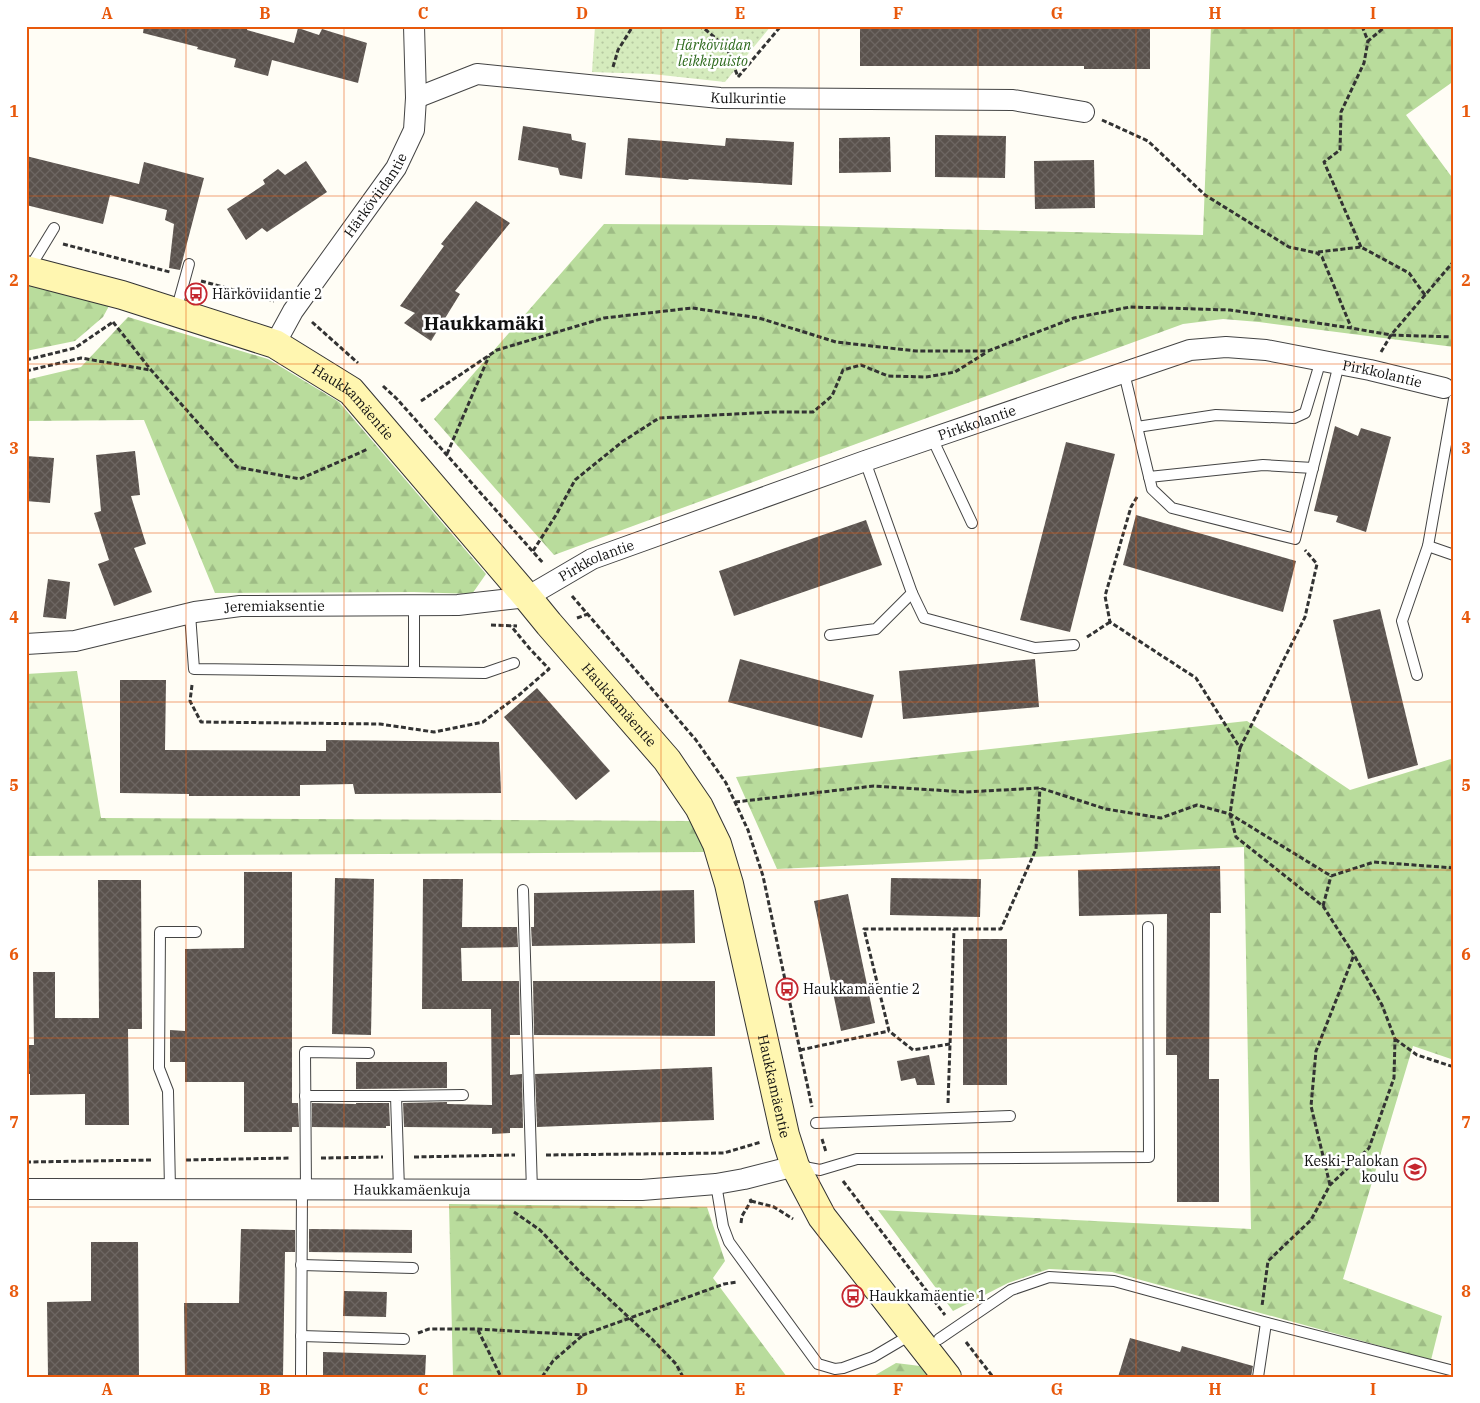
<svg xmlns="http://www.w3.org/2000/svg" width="1480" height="1403" font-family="'IBM Plex Serif',serif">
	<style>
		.grass { fill: url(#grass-dots) }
		.forest { fill: url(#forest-firs) }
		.building { fill: url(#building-cross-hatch) }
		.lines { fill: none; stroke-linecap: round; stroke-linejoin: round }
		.lane-casing { stroke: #444; stroke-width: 12 }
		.street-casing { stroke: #444; stroke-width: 22 }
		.secondary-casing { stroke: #333; stroke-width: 30 }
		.path { stroke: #333; stroke-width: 3; stroke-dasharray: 5 2.5; stroke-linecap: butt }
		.lane { stroke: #fff; stroke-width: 10 }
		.street { stroke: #fff; stroke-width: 20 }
		.secondary { stroke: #fff6b0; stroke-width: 28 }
		.grid { fill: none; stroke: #e8590c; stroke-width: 1; stroke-opacity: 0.55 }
		.labels { text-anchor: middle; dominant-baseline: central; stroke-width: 5; stroke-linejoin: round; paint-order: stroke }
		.park-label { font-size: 14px; font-style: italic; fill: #2f6b1f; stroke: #fff }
		.street-label { font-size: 14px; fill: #111; stroke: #fff }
		.poi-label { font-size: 14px; fill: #111; stroke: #fff; text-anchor: start }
		.district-label { font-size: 19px; font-weight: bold; fill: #111; stroke: #fff }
		.neatline { fill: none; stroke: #e8590c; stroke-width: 2 }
		.grid-label { font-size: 16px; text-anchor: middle; font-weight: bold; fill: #e8590c }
	</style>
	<defs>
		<pattern id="grass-dots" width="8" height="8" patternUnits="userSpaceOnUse" patternTransform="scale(1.25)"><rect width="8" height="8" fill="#d5ebbd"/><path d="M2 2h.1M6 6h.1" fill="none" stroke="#b6c8a1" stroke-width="1.8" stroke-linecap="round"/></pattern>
		<pattern id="forest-firs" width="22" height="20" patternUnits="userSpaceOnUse" patternTransform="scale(1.25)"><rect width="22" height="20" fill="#b9dc9c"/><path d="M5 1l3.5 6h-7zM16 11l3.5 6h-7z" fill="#9ebc85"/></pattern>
		<pattern id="building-cross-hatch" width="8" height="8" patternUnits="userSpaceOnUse" patternTransform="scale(1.25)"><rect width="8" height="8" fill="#5a524d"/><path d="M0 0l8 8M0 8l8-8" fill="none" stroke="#6d6662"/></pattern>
	</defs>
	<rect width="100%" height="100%" fill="#fffdf5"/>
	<polygon class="grass" points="595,26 771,26 725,82 652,74 592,72"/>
	<g class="forest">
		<polygon points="1211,26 1454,26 1454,81 1406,115 1454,180 1454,347 1259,322 1223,319 1183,324 554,555 434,419 604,224 771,225 1203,235"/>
		<polygon points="26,285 109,306 103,317 75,341 26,351"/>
		<polygon points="128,317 268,359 339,402 486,574 472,594 414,592 215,593 144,420 26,421 26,380 81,367"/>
		<polygon points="77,671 101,818 692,821 705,852 26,856 26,674"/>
		<polygon points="1247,721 1350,790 1454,758 1454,1060 1413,1046 1343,1279 1442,1316 1431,1360 1112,1272 1049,1269 1008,1283 953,1311 878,1210 1251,1229 1244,847 777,869 736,777"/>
		<polygon points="449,1204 707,1207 725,1261 713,1278 787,1377 453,1377"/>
		<polygon points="896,1363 920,1366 929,1377 872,1377"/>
	</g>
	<g class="building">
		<polygon points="144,26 248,26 247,30 294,43 298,28 319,35 322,29 367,43 358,83 272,60 268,76 234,67 236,59 197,49 198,47 143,33"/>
		<polygon points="860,26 1150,26 1150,69 1084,69 1084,66 860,66"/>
		<polygon points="523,126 571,134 572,140 586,143 582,179 560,175 558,168 518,160"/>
		<polygon points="935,135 1006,136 1005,178 935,177"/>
		<polygon points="890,137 891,172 839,173 839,138"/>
		<polygon points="628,138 725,146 726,138 794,142 792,185 689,179 688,180 625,175"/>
		<polygon points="26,156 139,184 144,162 204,178 180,270 169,268 174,224 165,220 167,210 110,195 103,224 26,205"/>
		<polygon points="1094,160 1095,208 1035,209 1034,161"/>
		<polygon points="306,161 327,192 267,232 262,228 246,240 227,209 265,184 263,180 278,169 285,175"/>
		<polygon points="476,201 510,223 455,291 460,294 431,341 404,323 415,313 400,306 444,246 441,244"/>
		<polygon points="1335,426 1358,436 1361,428 1391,437 1366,532 1336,522 1338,516 1314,511"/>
		<polygon points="1066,442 1115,454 1070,632 1020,620"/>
		<polygon points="135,451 140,495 131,496 146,544 134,548 152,592 114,606 98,564 109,560 94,513 101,511 96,455"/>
		<polygon points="26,456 54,458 50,503 26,501"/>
		<polygon points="1136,515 1296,561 1283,612 1123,565"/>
		<polygon points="866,520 882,565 734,616 719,571"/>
		<polygon points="48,579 70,582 66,619 43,617"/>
		<polygon points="1380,609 1418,765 1368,779 1333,620"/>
		<polygon points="740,659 874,695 862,738 728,702"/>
		<polygon points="1035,659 1039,707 903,719 899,671"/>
		<polygon points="120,680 166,680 165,750 326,751 326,740 499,742 501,793 355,794 353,784 300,785 300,796 189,796 189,794 120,793"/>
		<polygon points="537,688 610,771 576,800 504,717"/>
		<polygon points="1220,866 1221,913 1210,913 1209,1079 1219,1079 1219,1202 1177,1202 1177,1055 1166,1055 1167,914 1079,916 1078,870"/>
		<polygon points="244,872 292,872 292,1103 298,1103 299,1127 292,1127 292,1132 244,1132 244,1082 185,1082 185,1062 170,1062 170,1030 185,1031 185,949 244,948"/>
		<polygon points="335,878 374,879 371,1035 332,1034"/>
		<polygon points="891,878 981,879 980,917 890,915"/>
		<polygon points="423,879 463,879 462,927 517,927 518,947 461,948 462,981 519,981 520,1035 510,1035 510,1075 522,1074 523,1128 510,1128 510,1133 492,1134 492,1128 404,1127 403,1103 447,1102 447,1104 492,1105 491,1009 422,1009"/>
		<polygon points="98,880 141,880 142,1029 128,1029 129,1125 85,1125 85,1094 30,1095 30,1074 26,1074 26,1045 34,1045 33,972 55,972 55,1018 99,1018"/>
		<polygon points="694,890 695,943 532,946 531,927 534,927 534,893"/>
		<polygon points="848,894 875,1023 841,1031 814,901"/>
		<rect x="963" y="939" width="44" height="146"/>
		<polygon points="533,981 715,981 715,1036 534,1035"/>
		<polygon points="929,1055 935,1085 917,1085 915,1078 901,1081 897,1061"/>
		<polygon points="356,1062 447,1062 447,1088 356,1089"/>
		<polygon points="712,1067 714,1120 537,1127 535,1074"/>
		<polygon points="312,1103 356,1104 356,1103 389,1103 390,1126 386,1126 386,1128 312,1127"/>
		<polygon points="241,1229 295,1230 295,1252 285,1252 283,1377 185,1377 184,1303 239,1303"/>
		<polygon points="309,1229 412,1230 412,1253 309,1252"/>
		<polygon points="91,1242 138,1242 139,1377 48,1377 47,1302 91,1301"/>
		<polygon points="344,1291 387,1292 386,1317 343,1316"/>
		<polygon points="1130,1338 1180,1352 1182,1346 1253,1366 1251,1377 1118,1377"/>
		<polygon points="323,1352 426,1355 425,1377 323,1377"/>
	</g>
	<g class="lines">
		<g class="lane-casing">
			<g id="lane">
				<polyline points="29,269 54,228"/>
				<polyline points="176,311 189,264"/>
				<polyline points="1124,373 1152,489 1172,508 1295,539 1339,364"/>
				<polyline points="1137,427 1216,415 1294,418 1305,413 1321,360"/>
				<polyline points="932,438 972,523"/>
				<polyline points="1149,477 1263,465 1313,468"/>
				<polyline points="1428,546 1454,555"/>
				<polyline points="912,593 924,618 1035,648 1074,645"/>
				<polyline points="414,605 414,672"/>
				<polyline points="190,614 194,669 485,673 514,663"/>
				<polyline points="830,635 876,629 912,593 865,461"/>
				<polyline points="1417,675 1402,621 1428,546 1454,399"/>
				<polyline points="523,890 532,1191"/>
				<polyline points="305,1096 396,1096"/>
				<polyline points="816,1123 1010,1116"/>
				<polyline points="799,1166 820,1170 857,1159 1149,1157 1148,927"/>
				<polyline points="716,1184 723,1226 729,1242 818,1364 835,1369 843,1368 873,1357 912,1334"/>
				<polyline points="170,1189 168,1091 159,1068 160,932 196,932"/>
				<polyline points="306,1190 305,1052 369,1053"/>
				<polyline points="399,1190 396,1096 463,1095"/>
				<polyline points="301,1265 413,1268"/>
				<polyline points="301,1336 404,1339"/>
				<polyline points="939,1339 1011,1290 1049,1277 1114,1281 1260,1321 1454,1371"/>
				<polyline points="301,1377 302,1190"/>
				<polyline points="1258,1377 1266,1323"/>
			</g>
		</g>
		<g class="street-casing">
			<g id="street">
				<path id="s1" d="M416 98 477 74 720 98 1013 100 1084 112"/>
				<path id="s2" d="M275 344 293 311 396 168 414 130 416 98 414 26"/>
				<path id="s3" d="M26 644 75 641 195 612 240 606 458 605 527 597 592 559 865 461 1190 350 1226 347 1266 350 1370 370 1444 388"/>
				<path id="s4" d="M26 1189 642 1190 716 1184 744 1179 795 1166"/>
			</g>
		</g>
		<g class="secondary-casing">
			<g id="secondary">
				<path id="s5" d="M26 270 122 295 275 344 351 391 527 597 549 624 667 760 699 807 717 844 729 884 785 1135 795 1166 822 1217 947 1377"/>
			</g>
		</g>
		<g class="path">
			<polyline points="698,26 706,30 727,48 738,77"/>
			<polyline points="1362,26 1368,41 1386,26"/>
			<polyline points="613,67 618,50 633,26"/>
			<polyline points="738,77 781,26"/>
			<polyline points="1102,120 1148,141 1205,195 1289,247 1317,253 1322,257 1351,327"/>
			<polyline points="63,244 170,272"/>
			<polyline points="1361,247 1324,162 1340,150 1341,112 1364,63 1368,41"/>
			<polyline points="1318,252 1361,247 1409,273 1425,295"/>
			<polyline points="201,281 274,301"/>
			<polyline points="113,322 151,370 237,467 300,479 368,449"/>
			<polyline points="312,322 358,363"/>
			<polyline points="1381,352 1391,335 1454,261"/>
			<polyline points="26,360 75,348 113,322"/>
			<polyline points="26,371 81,358 150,370"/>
			<polyline points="383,386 397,399 543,563"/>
			<polyline points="421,401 497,350 604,318 692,308 759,318 836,342 916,351 988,351 1074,318 1130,307 1230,310 1351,328 1391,335 1454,337"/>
			<polyline points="447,454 489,356"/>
			<polyline points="1137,497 1131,507 1105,596 1110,622 1196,678 1240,748 1230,814 1236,837 1323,906 1354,955 1382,1005 1395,1039 1394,1078 1369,1148 1330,1185 1311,1220 1268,1261 1262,1306"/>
			<polyline points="533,551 556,515 575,480 622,442 659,418 774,412 813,412 832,396 843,370 861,365 888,376 926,377 955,372 987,352"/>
			<polyline points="572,596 696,740 726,783 748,830 763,876 812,1107"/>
			<polyline points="577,618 588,614"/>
			<polyline points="491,625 517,626"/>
			<polyline points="1087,637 1110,622"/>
			<polyline points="192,685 190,701 201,722 380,724 434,732 483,722 519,695 549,669 530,649 511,626"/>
			<polyline points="1240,748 1305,617 1317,564 1305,550"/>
			<polyline points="735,802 874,786 965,792 1040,788 1106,809 1161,818 1197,805 1230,814 1331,876 1374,862 1454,868"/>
			<polyline points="1323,906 1331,876"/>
			<polyline points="1395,1039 1417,1055 1454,1067"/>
			<polyline points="950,1044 913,1050 889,1031 864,929 1001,929 1036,849 1040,788"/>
			<polyline points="800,1050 889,1031"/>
			<polyline points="948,1103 954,929"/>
			<polyline points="822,1139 826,1152"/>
			<polyline points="546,1155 724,1153 761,1142"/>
			<polyline points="414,1157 515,1155"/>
			<polyline points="321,1158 383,1157"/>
			<polyline points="186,1160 290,1158"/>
			<polyline points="26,1162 153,1160"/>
			<polyline points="843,1181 945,1315"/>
			<polyline points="1330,1185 1311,1106 1316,1051 1354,955"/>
			<polyline points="751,1201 774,1207 793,1219"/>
			<polyline points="514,1212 540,1230 578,1270 652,1339 676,1364 683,1377"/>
			<polyline points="741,1223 742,1216 751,1201 750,1199"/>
			<polyline points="478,1330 501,1377"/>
			<polyline points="418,1333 429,1329 477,1329 583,1335 724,1284 737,1282"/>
			<polyline points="966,1342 993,1377"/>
			<polyline points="542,1377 553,1361 583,1335"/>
		</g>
		<use href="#lane" class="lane"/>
		<use href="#street" class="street"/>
		<use href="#secondary" class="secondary"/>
	</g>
	<path class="grid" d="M186 26V1377M344 26V1377M502 26V1377M661 26V1377M819 26V1377M978 26V1377M1136 26V1377M1294 26V1377M26 196H1454M26 364H1454M26 533H1454M26 702H1454M26 870H1454M26 1038H1454M26 1207H1454"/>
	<defs>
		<g id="bus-ring" transform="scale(1.125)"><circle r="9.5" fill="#fff" stroke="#c4262e" stroke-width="1.5"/><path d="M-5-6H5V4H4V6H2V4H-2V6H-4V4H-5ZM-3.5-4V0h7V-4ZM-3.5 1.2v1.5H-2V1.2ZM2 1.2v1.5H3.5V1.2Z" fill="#c4262e"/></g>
		<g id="school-ring" transform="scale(1.125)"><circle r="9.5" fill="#fff" stroke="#c4262e" stroke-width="1.5"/><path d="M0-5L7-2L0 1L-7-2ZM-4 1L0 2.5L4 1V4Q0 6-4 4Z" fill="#c4262e"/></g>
	</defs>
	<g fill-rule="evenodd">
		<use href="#bus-ring" x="196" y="294"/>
		<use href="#bus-ring" x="787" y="989"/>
		<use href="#school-ring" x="1415" y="1169"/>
		<use href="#bus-ring" x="853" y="1296"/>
	</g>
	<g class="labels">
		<g class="park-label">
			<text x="713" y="45">Härköviidan<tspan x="713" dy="16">leikkipuisto</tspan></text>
		</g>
		<g class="street-label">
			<text stroke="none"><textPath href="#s1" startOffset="338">Kulkurintie</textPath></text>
			<text stroke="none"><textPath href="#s2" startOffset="180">Härköviidantie</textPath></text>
			<text stroke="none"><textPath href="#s3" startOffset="1409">Pirkkolantie</textPath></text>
			<text stroke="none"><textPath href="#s5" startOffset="358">Haukkamäentie</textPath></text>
			<text stroke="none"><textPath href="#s3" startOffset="989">Pirkkolantie</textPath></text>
			<text stroke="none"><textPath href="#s3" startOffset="584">Pirkkolantie</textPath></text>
			<text stroke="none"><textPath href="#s3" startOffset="252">Jeremiaksentie</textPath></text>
			<text stroke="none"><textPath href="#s5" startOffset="762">Haukkamäentie</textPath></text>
			<text stroke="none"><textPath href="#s5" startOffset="1182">Haukkamäentie</textPath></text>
			<text stroke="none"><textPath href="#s4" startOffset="386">Haukkamäenkuja</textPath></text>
		</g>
		<g class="poi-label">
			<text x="212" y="294">Härköviidantie 2</text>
			<text x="803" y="989">Haukkamäentie 2</text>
			<text x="1399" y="1161" text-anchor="end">Keski-Palokan<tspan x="1399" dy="16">koulu</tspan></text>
			<text x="869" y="1296">Haukkamäentie 1</text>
		</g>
		<g class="district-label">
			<text x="484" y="323">Haukkamäki</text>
		</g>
	</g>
	<rect width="1480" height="1403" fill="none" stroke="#ffffff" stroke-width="55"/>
	<rect x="28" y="28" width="1424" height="1348" class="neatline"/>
	<g class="grid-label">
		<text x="107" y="19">A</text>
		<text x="265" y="19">B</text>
		<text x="423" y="19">C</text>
		<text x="582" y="19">D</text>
		<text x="740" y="19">E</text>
		<text x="898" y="19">F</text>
		<text x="1057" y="19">G</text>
		<text x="1215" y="19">H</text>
		<text x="1373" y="19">I</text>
		<text x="14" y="117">1</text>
		<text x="1466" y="117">1</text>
		<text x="14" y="286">2</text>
		<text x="1466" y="286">2</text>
		<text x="14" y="454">3</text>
		<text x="1466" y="454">3</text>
		<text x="14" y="623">4</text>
		<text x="1466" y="623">4</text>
		<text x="14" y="791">5</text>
		<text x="1466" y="791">5</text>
		<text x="14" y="960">6</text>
		<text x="1466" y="960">6</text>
		<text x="14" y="1128">7</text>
		<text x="1466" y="1128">7</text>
		<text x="14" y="1297">8</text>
		<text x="1466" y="1297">8</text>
		<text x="107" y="1395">A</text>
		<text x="265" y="1395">B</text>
		<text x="423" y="1395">C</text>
		<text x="582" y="1395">D</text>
		<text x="740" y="1395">E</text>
		<text x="898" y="1395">F</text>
		<text x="1057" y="1395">G</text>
		<text x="1215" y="1395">H</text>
		<text x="1373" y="1395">I</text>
	</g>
</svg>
